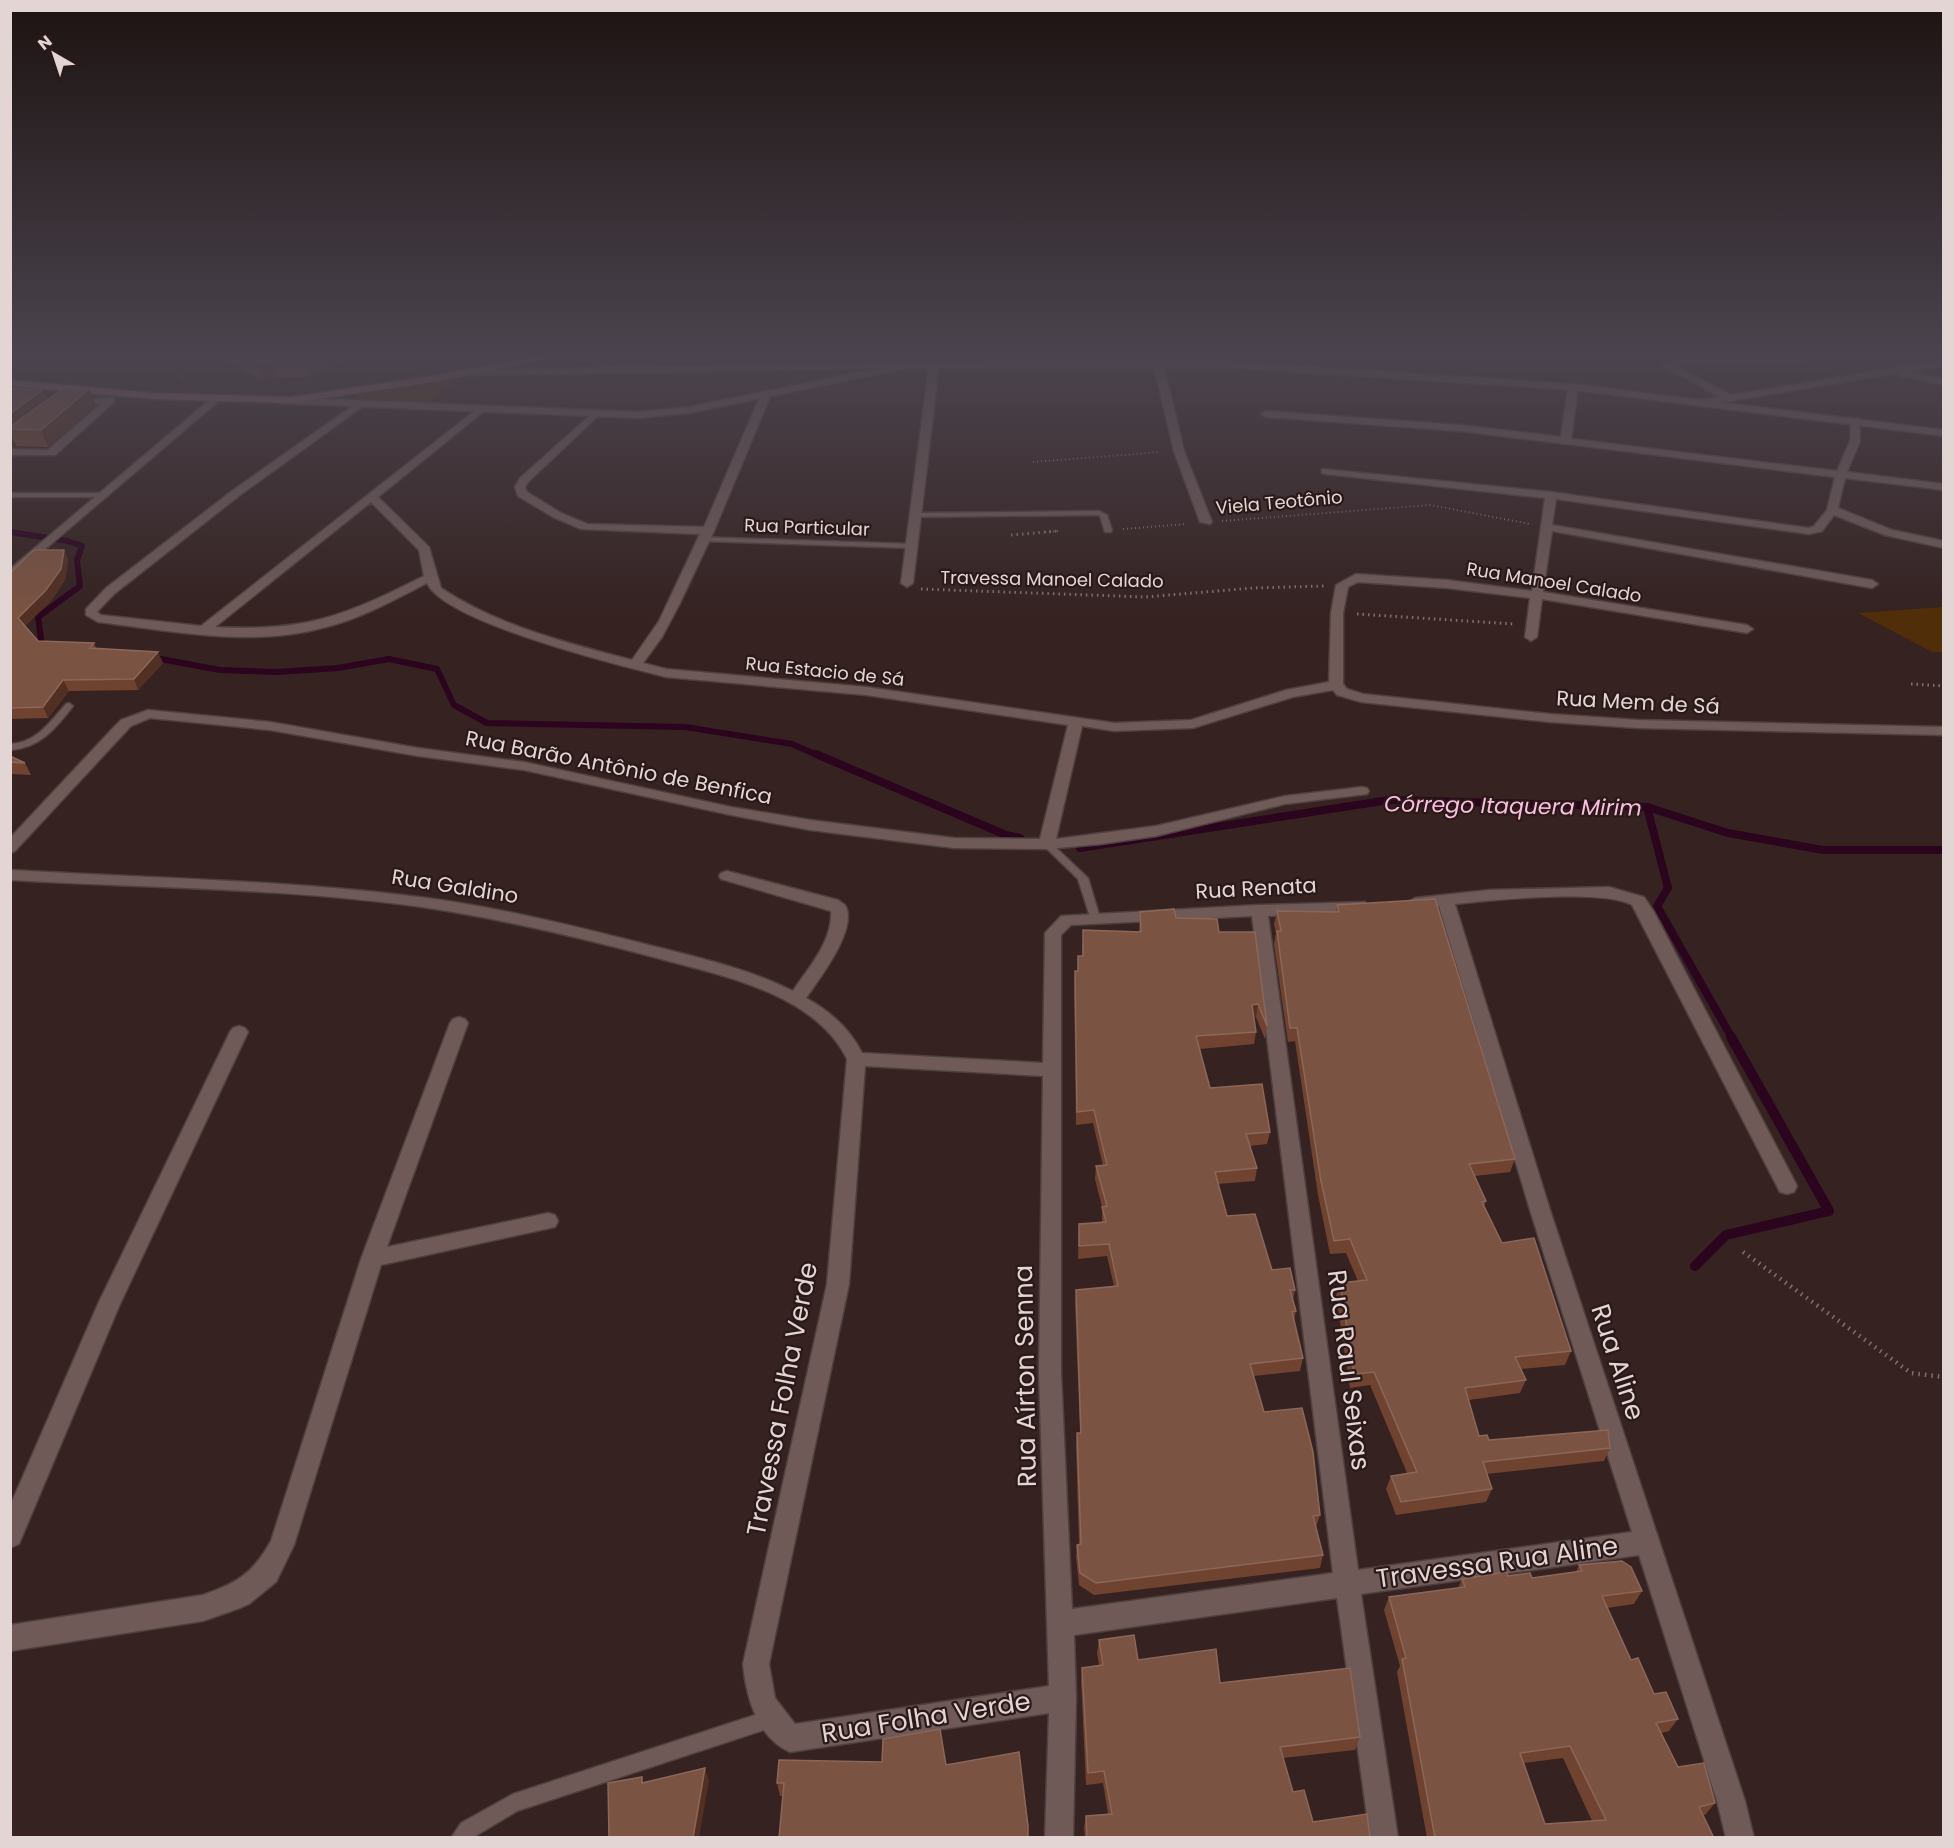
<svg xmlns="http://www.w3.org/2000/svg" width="1954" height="1848" font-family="Poppins,sans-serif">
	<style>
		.green { fill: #502e09 }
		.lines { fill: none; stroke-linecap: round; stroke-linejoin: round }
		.stream-far2 { stroke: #2b041e; stroke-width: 6 }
		.stream-far1 { stroke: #2b041e; stroke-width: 8 }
		.stream { stroke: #2b041e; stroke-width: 10 }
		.service-casing { stroke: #4f403f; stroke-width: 3 }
		.minor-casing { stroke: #4f403f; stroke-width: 3 }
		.tertiary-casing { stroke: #4f403f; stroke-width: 3 }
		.secondary-casing { stroke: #4f403f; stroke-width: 3 }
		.path-far2 { stroke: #81706f; stroke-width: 2; stroke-dasharray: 1 3; stroke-linecap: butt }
		.path-far1 { stroke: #81706f; stroke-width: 3; stroke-dasharray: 1.5 4; stroke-linecap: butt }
		.path { stroke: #81706f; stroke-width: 4.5; stroke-dasharray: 1.5 5; stroke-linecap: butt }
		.service { fill: #6f5a58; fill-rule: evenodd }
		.minor { fill: #6f5a58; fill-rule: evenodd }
		.tertiary { fill: #6f5a58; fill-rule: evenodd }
		.secondary { fill: #96626b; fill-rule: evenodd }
		.wall { fill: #6f4330; fill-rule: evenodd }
		.shaded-wall { fill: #522f23 }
		.building { fill: #7b5342; stroke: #8b6759; stroke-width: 1.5; fill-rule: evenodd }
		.labels { text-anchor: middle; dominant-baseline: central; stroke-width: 4.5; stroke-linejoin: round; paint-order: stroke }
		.far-street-label { font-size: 18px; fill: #e2d5d4; stroke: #2a1918 }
		.street-label { font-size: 21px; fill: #e2d5d4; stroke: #2a1918 }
		.water-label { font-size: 22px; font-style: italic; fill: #fbbee1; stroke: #2a1918 }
		.near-street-label { font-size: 26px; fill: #e2d5d4; stroke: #2a1918 }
	</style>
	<rect width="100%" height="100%" fill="#352221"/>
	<g class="green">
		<polygon points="459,378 428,404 354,401 354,398 361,394"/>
		<polygon points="1943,607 1943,652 1932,652 1858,613"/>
	</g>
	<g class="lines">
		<g class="stream-far2">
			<polyline points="10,532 68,541 82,546 77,560 80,586 38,617 42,646 47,647"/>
			<polyline points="150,657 220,670 277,672 338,668 389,659 437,669 454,705 487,723 685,727 792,744 819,756"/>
		</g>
		<g class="stream-far1">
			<polyline points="816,754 1006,835 1020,838"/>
			<polyline points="1647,807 1668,888 1657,906 1732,1038"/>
			<polyline points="1080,848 1389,800 1647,807 1728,833 1823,850 1944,850"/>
		</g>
		<polyline class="stream" points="1695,1266 1726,1235 1829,1211 1731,1037"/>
		<g class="service-casing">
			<g id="service">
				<polygon points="10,493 102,493 105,495 102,497 10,497"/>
				<polygon points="1099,511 1107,515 1112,530 1111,532 1105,532 1100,516 1098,515 915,517 911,515 915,513"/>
				<polygon points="699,537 912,544 916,546 912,548 702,541 699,541"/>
				<path d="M69 703 73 706C56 728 40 748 10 750V744C36 743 50 722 66 704Z"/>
				<polygon points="1047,841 1050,842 1088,878 1100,918 1099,920 1091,920 1078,879 1044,846 1042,844 1044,842"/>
				<polygon points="770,1710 776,1713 779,1719 776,1725 770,1728 517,1811 472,1838 451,1838 461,1823 513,1794"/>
			</g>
		</g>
		<g class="minor-casing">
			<g id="minor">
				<path d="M1822 355C1801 371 1706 359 1674 365L1731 395 1944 360V366L1906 372 1944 379V385L1900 376 1899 373 1707 405 1704 404V400L1720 397 1661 365 1675 359 1691 358Z"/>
				<polygon points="1158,360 1163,363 1184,451 1212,522 1210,524 1200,522 1174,451 1153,363"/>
				<polygon points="934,362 939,365 913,583 907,587 901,583 929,365"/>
				<polygon points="911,363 913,365 908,368 469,375 464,372 469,369"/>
				<path d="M1573 384 1578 387 1571 439 1837 471 1850 441 1851 420 1859 418 1860 441 1847 472 1944 484V490L1845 478 1838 508 1892 530 1944 541V548L1885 535 1834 515 1822 531 1809 534 1556 499 1552 525 1872 580 1878 584 1872 588 1552 531 1543 592 1747 625 1753 629 1747 633 1542 599 1537 637 1531 641 1525 637 1530 598 1447 588 1358 582 1348 587 1343 613V684L1347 689 1363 694 1550 714 1638 720 1944 727V735L1638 728 1550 722 1361 702 1337 695 1333 690 1293 697 1193 728 1114 731 1082 726 1056 839 1156 826 1285 796 1362 787 1367 788 1369 791 1367 794 1285 804 1156 836 1101 844 1047 849 954 848 810 830 731 815 524 770 418 756 270 730 150 718 131 726 15 851 10 853V838L113 728 121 720 148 710 270 722 418 748 524 762 731 807 810 820 954 838 1040 839 1068 725 866 695 666 677C622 666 445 623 427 583 394 600 362 618 326 627 253 648 172 631 98 622L86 615V609L106 588 232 491 358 402 366 404 240 495 114 594 97 612 101 615 201 626 481 406 484 407V411L378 497 429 547 441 588C498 626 567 643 632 660L659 621 700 534 581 529 553 517 518 496 515 487 520 478 595 411 598 412V416L528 482 525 487 527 492 561 513 587 524 704 527 761 394 766 391 771 394 714 531 679 605 662 637 643 663 666 669 866 687 1114 723 1191 720 1286 690 1329 682 1331 613 1336 585 1356 574 1447 580 1532 591 1545 498 1326 474 1322 473V469L1551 492 1809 528 1814 526 1827 510 1835 477 1460 431 1266 417 1261 414 1266 411 1460 425 1561 437 1568 387ZM371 502 419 550 424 576C345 616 305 632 215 627Z"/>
				<polygon points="213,397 221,399 10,579 10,569"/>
				<polygon points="114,398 114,402 55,455 10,455 10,449 48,450 102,403 71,405 68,404 68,400"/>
				<path d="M10 870C146 878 284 880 419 897 491 906 562 923 633 941 686 955 743 966 793 991 808 968 833 941 831 911L721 879 719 876 721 873 727 871 838 900 845 905C859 928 819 979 806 998 830 1011 850 1029 862 1053L1043 1063 1045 933 1061 916 1259 905 1365 902 1367 906 1359 911 1268 916 1358 1570 1632 1532 1530 1210 1439 906 1415 908 1407 903 1415 898 1489 890 1609 887 1644 897 1654 912 1797 1186 1794 1192 1787 1194 1780 1192 1632 905C1602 889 1492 900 1455 904L1550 1210 1745 1801 1754 1838H1726L1717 1801 1639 1555 1361 1594 1398 1838H1370L1337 1598 1074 1635 1076 1697 1073 1838H1045L1049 1713 790 1752C757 1738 746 1696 743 1664L827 1284 847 1059C815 994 724 976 661 959 582 938 503 919 422 907 286 888 147 888 10 880ZM1252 916 1333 1573 1072 1609 1061 1373V935L1071 925ZM865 1066 1043 1076 1039 1373 1049 1686 795 1724 775 1698 769 1664 849 1284Z"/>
				<path d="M459 1017 465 1019 468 1023 387 1247 548 1213 555 1215 558 1221 555 1227 381 1265 294 1545 276 1582 249 1604 240 1608 203 1621 10 1651V1625L203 1595C238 1583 253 1573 271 1541L361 1259 450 1023 453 1019Z"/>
				<polygon points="239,1026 245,1028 248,1032 120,1304 19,1544 10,1548 10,1506 98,1304 230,1032 233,1028"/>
			</g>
		</g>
		<g class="tertiary-casing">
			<polygon id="tertiary" points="1205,360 1573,384 1944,430 1944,436 1573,390 1205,366 908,368 689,413 639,418 277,403 272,400 277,397 639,412 689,407 908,362"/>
		</g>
		<g class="secondary-casing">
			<polygon id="secondary" points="548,355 565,355 432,382 291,403 153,399 10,386 10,380 153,393 291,397 432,376"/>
		</g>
		<g class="path-far2">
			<polyline points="162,355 171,359 192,355"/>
			<polyline points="181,380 194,362 192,355"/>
			<polyline points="1033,462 1160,452"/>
			<polyline points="1222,521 1430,505 1530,524"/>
			<polyline points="1123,529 1187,524"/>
			<polyline points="1045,532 1058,531"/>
		</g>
		<g class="path-far1">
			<polyline points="1011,535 1058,531"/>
			<polyline points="921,589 1145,597 1253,588 1324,586"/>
			<polyline points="1357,614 1514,624"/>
			<polyline points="1911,684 1944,686"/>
		</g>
		<polyline class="path" points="1743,1252 1911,1373 1944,1377"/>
		<use href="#service" class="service"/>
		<use href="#minor" class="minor"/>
		<use href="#tertiary" class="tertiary"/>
		<use href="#secondary" class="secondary"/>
	</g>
	<g class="wall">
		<polygon points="218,355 361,355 311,376 279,378 277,376 262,380 219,357"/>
		<polygon points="10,388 46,401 96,405 48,447 16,446 11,435 10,436"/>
		<polygon points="64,550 68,560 65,580 51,601 25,626 38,641 94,643 96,648 163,663 138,690 69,691 48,718 10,719 10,573"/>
		<polygon points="10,756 25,763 31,775 10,774"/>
		<polygon points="1337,905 1515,1159 1510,1172 1475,1176 1486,1201 1484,1207 1502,1243 1571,1351 1565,1365 1521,1369 1526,1380 1520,1393 1469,1400 1479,1436 1489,1440 1610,1448 1604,1461 1487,1474 1492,1489 1486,1502 1396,1515 1386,1489 1391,1476 1407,1473 1370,1385 1350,1388 1336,1296 1340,1283 1358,1281 1346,1253 1330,1254 1318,1195 1295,1041 1288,1042 1274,944 1276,933 1274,924 1277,911 1336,912"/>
		<polygon points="1140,912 1176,918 1219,932 1255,932 1267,1026 1265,1039 1256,1017 1254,1017 1256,1032 1254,1044 1200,1049 1210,1088 1270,1132 1267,1144 1250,1146 1257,1168 1255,1181 1218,1184 1227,1216 1272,1270 1295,1290 1293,1300 1296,1311 1294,1321 1303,1358 1300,1371 1254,1376 1264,1412 1320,1515 1316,1527 1323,1555 1320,1568 1094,1595 1079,1585 1076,1557 1077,1545 1079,1544 1076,1446 1077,1433 1080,1433 1075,1303 1076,1290 1114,1286 1107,1256 1078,1259 1079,1224 1102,1222 1102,1207 1095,1179 1096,1166 1103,1166 1093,1123 1076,1125 1074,984 1075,971 1077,971 1078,956 1082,956 1083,930 1139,932"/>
		<path d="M1579 1565 1642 1591 1634 1604 1607 1608 1631 1660 1654 1694 1678 1719 1669 1731 1661 1733 1678 1767 1715 1803 1705 1815H1703L1714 1838H1427L1397 1672 1400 1666 1384 1610 1389 1597 1458 1588 1462 1579 1508 1576 1532 1578 1576 1572ZM1563 1758 1592 1821 1545 1824 1523 1763Z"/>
		<polygon points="1099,1640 1138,1660 1220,1683 1360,1737 1355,1750 1283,1758 1293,1792 1313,1822 1370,1838 1085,1838 1084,1828 1086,1816 1108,1814 1103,1783 1086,1785 1081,1681 1082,1668 1099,1665 1097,1653"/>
		<polygon points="946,1765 783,1796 780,1796 777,1783"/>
	</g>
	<g class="shaded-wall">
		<polygon points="320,355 361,355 311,376 306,360"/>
		<polygon points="272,360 277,376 262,380 257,364"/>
		<polygon points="89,389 96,405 48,447 41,430"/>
		<polygon points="42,390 49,407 10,429 10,414"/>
		<polygon points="64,550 68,560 65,580 51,601 23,628 18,618"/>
		<polygon points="158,652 163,663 138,690 134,679"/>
		<polygon points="63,680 69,691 48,718 43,707"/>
		<polygon points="1258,1004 1256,1017 1250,1018 1252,1005"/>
		<polygon points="705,1768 709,1781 699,1838 693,1838"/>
	</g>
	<g class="building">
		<polygon points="239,355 320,355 306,360 274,362 272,360 257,364"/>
		<polygon points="10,388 42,390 10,414"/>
		<polygon points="89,389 41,430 10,429 10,427 61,390"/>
		<polygon points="34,550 64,550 61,569 46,590 18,618 38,641 94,643 90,648 158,652 134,679 63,680 43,707 10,708 10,573"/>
		<polygon points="10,756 25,763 10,762"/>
		<polygon points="1435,899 1515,1159 1469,1164 1486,1201 1482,1202 1502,1243 1534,1238 1571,1351 1515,1357 1526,1380 1465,1388 1479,1436 1487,1435 1489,1440 1608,1430 1610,1448 1483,1462 1492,1489 1401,1502 1391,1476 1417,1472 1374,1372 1354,1374 1340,1283 1367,1280 1350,1239 1334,1241 1321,1181 1297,1028 1290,1028 1277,931 1281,931 1277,911 1339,912 1337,905"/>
		<polygon points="1174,909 1176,918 1217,919 1219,932 1255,932 1267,1026 1258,1004 1252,1005 1256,1032 1196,1036 1210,1088 1262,1084 1270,1132 1246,1134 1257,1168 1215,1172 1227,1216 1255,1214 1272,1270 1290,1268 1295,1290 1290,1290 1296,1311 1292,1312 1303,1358 1250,1364 1264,1412 1302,1408 1313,1452 1320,1515 1313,1516 1323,1555 1096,1583 1080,1573 1077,1545 1081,1544 1077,1433 1081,1433 1076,1290 1118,1286 1109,1244 1079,1246 1079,1224 1106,1222 1102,1207 1107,1206 1096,1166 1107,1165 1094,1110 1077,1112 1075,971 1078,971 1078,956 1083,956 1083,930 1141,932 1140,912"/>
		<path d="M1622 1561 1631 1567 1642 1591 1602 1596 1631 1660 1638 1658 1654 1694 1666 1692 1678 1719 1656 1723 1678 1767 1704 1763 1715 1803 1699 1807 1714 1838H1435L1402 1659 1406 1658 1389 1597 1465 1587 1462 1579 1506 1572 1508 1576 1530 1573 1532 1578 1582 1571 1579 1565ZM1570 1746 1606 1820 1545 1824 1520 1753Z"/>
		<polygon points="1134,1635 1138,1660 1216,1649 1220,1683 1350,1668 1360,1737 1280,1747 1293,1792 1304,1790 1313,1822 1367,1814 1370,1838 1087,1838 1086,1816 1112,1814 1104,1771 1088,1773 1082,1668 1103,1665 1099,1640"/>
		<polygon points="940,1729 946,1765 1019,1752 1028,1826 1028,1838 779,1838 784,1783 777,1783 779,1760 882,1762 883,1739"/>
		<polygon points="705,1768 693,1838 609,1838 608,1783 642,1777 642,1783"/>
	</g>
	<linearGradient id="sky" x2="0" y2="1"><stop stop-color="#1d1312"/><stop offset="0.58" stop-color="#4b444e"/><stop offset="1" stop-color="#4b444e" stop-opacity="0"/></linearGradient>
	<rect width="1954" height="614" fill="url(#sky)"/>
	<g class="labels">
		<g class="far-street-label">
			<text transform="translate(1279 502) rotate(-5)">Viela Teotônio</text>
			<text transform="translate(807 527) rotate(2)">Rua Particular</text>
			<text transform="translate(1052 579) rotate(1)">Travessa Manoel Calado</text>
			<text transform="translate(1554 582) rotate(9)">Rua Manoel Calado</text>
			<text transform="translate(825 671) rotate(6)">Rua Estacio de Sá</text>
		</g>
		<g class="street-label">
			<text transform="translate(1638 702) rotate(3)">Rua Mem de Sá</text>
			<text transform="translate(619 767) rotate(11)">Rua Barão Antônio de Benfica</text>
			<text transform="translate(455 886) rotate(9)">Rua Galdino</text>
			<text transform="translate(1256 888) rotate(-3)">Rua Renata</text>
		</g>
		<g class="water-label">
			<text transform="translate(1513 806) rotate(1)">Córrego Itaquera Mirim</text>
		</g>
		<g class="near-street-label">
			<text transform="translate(1618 1362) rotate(72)">Rua Aline</text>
			<text transform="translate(1349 1370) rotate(83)">Rua Raul Seixas</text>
			<text transform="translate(1025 1376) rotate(-91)">Rua Aírton Senna</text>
			<text transform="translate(782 1399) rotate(-79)">Travessa Folha Verde</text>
			<text transform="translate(1497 1562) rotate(-8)">Travessa Rua Aline</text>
			<text transform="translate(926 1717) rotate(-9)">Rua Folha Verde</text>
		</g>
	</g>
	<rect width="1954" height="1848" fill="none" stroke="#e2d5d4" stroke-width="24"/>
	<g transform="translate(54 54) rotate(321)" stroke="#2a1918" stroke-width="4.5" paint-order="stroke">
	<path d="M0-4.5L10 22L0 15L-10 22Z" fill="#e2d5d4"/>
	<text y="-9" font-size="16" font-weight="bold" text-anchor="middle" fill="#e2d5d4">N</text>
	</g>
</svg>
